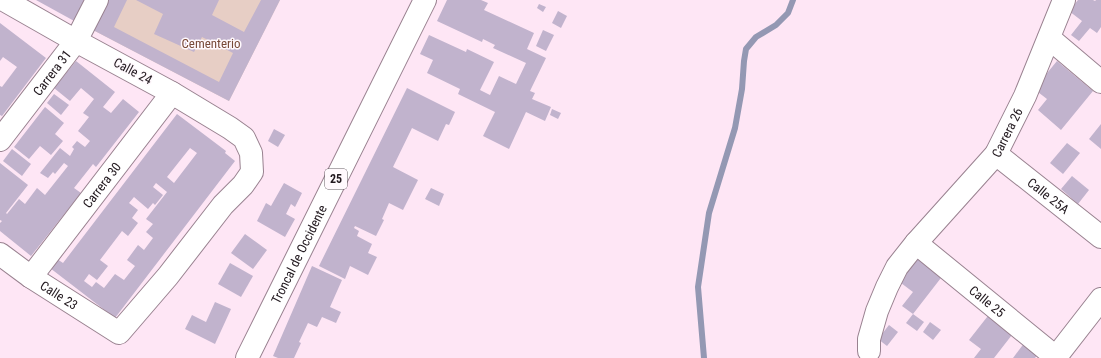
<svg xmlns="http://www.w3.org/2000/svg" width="1101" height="358" font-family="'Roboto Condensed',sans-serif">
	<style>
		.green { fill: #e7cec5 }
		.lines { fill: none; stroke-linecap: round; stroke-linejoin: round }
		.stream { stroke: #9498b3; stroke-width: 6 }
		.building { fill: #c1b3cd; fill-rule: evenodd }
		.minor-casing { stroke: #998290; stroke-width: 24 }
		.major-casing { stroke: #998290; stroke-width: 24 }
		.minor { stroke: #fff; stroke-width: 22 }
		.major { stroke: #fff; stroke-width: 22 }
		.labels { text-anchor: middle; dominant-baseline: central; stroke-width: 3; stroke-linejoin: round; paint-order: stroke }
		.shield { fill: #fff9fd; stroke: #635b60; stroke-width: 1 }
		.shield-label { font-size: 12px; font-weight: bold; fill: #20171d }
		.park-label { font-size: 13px; fill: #794a39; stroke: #fff9fd }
		.street-label { font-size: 13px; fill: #20171d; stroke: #fff9fd }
	</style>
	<rect width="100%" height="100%" fill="#fee6f5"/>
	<polygon class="green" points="109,0 280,0 229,101 93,30"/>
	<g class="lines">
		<polyline class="stream" points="704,358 698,287 709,213 735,128 742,89 744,61 746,49 756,37 776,25 788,13 793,0"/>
	</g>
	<g class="building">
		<polygon points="36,0 89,0 76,22"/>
		<polygon points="109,0 127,0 114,27 219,82 233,53 202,37 194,52 154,34 163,14 136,0 219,0 212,15 244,32 261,0 280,0 229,101 93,30"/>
		<polygon points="447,0 481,0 488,3 484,10 534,33 527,49 546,58 530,91 535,93 532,99 551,107 545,121 526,112 509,149 483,136 495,112 458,94 460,89 427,73 433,60 420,54 429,35 466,52 467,49 494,62 480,90 490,95 499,76 516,84 526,63 493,48 495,45 483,39 482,42 437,21"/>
		<polygon points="1078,0 1093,0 1095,1 1096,0 1101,0 1101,27 1097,33 1090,28 1079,41 1071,35 1082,21 1069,11"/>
		<polygon points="539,4 546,7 543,12 537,8"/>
		<polygon points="558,11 567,16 561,28 552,23"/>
		<polygon points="0,23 46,58 2,116 0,115 0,86 2,87 17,67 3,57 0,61"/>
		<polygon points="543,30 554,35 546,51 536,46"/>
		<polygon points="76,61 115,92 103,107 111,113 123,99 139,112 96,167 93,164 74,188 81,193 31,256 0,231 0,223 2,221 0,220 0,163 28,185 6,213 7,214 19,199 25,204 37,188 45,195 68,166 64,163 55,174 53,172 48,178 40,173 60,148 70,156 74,149 72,147 77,141 85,147 90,141 78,131 89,117 83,113 94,99 81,88 70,101 54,88"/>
		<polygon points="1057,61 1093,91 1061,130 1038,110 1047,99 1034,89"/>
		<polygon points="407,88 455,112 449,125 446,124 438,141 412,128 393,167 418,180 403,210 389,203 382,219 384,220 376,236 355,226 354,228 359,231 357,236 372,244 368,253 377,257 368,275 350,266 345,279 319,266"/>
		<polygon points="54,94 69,105 61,115 47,103"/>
		<polygon points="45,107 64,123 55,134 63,141 51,155 40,146 29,159 14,147"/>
		<polygon points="552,109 561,113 558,119 550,115"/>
		<path d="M177 114 226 151 225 153 235 161 115 318 50 268 57 259 63 263ZM190 148 197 153 174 183 167 177ZM156 183 167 192 146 219 153 224 146 232 153 238 144 250 138 245 127 260 135 266 124 280 115 274 104 288 96 282 92 287 84 281 89 274 97 280 108 266 100 260 122 231 128 236 138 223 132 218 138 210 129 203 134 197 148 209 153 203 155 205 163 195 153 187Z"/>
		<polygon points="1101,124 1101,149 1089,139"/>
		<polygon points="274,129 285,135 278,147 268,141"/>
		<polygon points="1067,143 1080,153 1063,174 1050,163"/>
		<polygon points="12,149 31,164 22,176 3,161"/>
		<polygon points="1072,176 1089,190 1078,204 1061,189"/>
		<polygon points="284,183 302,193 295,207 291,204 286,214 295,219 285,237 257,221 266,203 271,206"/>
		<polygon points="431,188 444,194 439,206 425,199"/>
		<polygon points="245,234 267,250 253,269 231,253"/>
		<polygon points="919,255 944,274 913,314 902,306 913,292 897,280"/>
		<polygon points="230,263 253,276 241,297 218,284"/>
		<polygon points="312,266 342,280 330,307 341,312 336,323 322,317 317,327 308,323 299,342 301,343 294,358 278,358 273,356"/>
		<polygon points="215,302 231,309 215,344 185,329 192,315 206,322"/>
		<polygon points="991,312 1015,331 994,358 974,358 981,349 969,340"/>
		<polygon points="913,314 924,322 917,331 906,323"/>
		<polygon points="930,322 941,330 933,340 923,332"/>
		<polygon points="889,325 898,332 887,346 878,339"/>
		<polygon points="1025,342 1039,353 1035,358 1013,358"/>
	</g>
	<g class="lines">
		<g class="minor-casing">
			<g id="minor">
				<polyline points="1049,38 1101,82"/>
				<path id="s1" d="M0 140 76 41 97 0"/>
				<path id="s2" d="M996 154 1101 237"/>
				<path id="s3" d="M916 243 1052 354 1059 353 1101 299"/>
				<path id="s4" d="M0 254 31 277 119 333 168 276 223 205 243 185 252 172 251 153 244 138 230 128 172 93 76 41 4 0"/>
				<path id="s5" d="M31 277 172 93"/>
				<path id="s6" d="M869 351V339L877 311 887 287 897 267 916 243 996 154 1025 96 1064 0"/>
			</g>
		</g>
		<g class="major-casing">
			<g id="major">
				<path id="s7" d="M247 358 425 0"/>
			</g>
		</g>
		<use href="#minor" class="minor"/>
		<use href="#major" class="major"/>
	</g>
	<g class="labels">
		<rect class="shield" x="325" y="169" width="22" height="20" rx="3"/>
		<g class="shield-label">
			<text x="336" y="179">25</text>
		</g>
		<g class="park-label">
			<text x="211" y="43">Cementerio</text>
		</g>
		<g class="street-label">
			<text transform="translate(133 71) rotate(28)">Calle 24</text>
			<text stroke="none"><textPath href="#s1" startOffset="85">Carrera 31</textPath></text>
			<text stroke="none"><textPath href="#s6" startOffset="264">Carrera 26</textPath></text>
			<text stroke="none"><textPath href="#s5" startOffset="116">Carrera 30</textPath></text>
			<text stroke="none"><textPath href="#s2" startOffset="67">Calle 25A</textPath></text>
			<text stroke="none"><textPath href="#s7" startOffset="116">Troncal de Occidente</textPath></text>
			<text stroke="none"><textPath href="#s4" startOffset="72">Calle 23</textPath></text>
			<text stroke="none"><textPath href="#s3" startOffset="92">Calle 25</textPath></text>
		</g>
	</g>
</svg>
